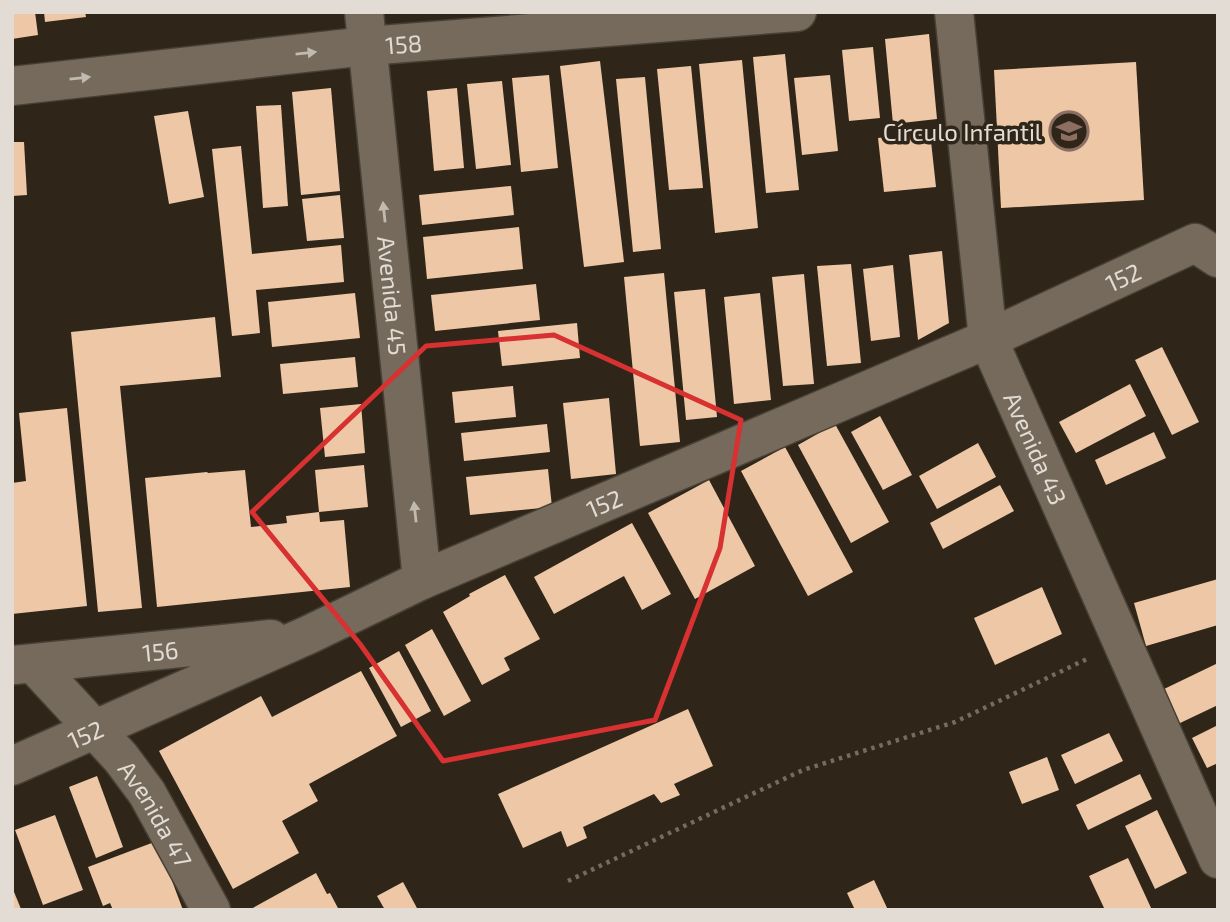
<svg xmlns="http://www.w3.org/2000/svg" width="1230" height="922" font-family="'Exo 2',sans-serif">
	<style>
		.building { fill: #eec8a6 }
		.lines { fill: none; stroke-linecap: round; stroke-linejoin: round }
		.minor-casing { stroke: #484036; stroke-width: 41 }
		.path { stroke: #746c61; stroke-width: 4.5; stroke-dasharray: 3.5 5; stroke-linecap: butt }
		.minor { stroke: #756a5b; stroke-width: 38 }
		.oneway { fill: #c1bab0 }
		.marked { fill: none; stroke: #d73131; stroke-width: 5; stroke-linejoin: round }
		.labels { text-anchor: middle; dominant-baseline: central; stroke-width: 7; stroke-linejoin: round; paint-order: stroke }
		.street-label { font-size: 24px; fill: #e2dcd4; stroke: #2f2619 }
		.poi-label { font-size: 24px; fill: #e2dcd4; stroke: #2f2619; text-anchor: end }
	</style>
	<rect width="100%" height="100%" fill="#2f2619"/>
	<g class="building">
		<polygon points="12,12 35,12 38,35 12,39"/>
		<polygon points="44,12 85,12 86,17 45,22"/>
		<polygon points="929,34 937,119 893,124 885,39"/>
		<polygon points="873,47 880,118 849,121 842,50"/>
		<polygon points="785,54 799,190 766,193 753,57"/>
		<polygon points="742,60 758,228 715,233 699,64"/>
		<polygon points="600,61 624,262 584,267 560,66"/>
		<polygon points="1136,62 1144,200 1001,208 994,70"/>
		<polygon points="691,66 703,188 669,190 657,69"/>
		<polygon points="549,75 558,168 521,172 512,78"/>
		<polygon points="830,75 838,151 802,155 794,78"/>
		<polygon points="645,77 661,249 633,252 616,79"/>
		<polygon points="502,81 511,165 476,169 467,84"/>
		<polygon points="331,88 340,191 301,195 292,92"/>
		<polygon points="457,88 464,168 434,171 427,91"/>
		<polygon points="281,105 288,206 263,208 256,106"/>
		<polygon points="188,111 204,197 169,204 154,116"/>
		<polygon points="930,132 936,187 884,192 878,138"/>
		<polygon points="12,142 24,142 27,195 12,196"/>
		<polygon points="241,146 252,254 341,245 344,282 256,290 260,333 232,336 212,149"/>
		<polygon points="511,186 514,215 422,225 419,195"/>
		<polygon points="340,195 344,238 307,241 302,199"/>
		<polygon points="519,227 523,269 427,279 423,237"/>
		<polygon points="942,251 949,323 918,340 909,255"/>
		<polygon points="851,264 861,363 827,366 817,266"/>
		<polygon points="893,265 900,337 871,341 863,269"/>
		<polygon points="664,273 680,442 640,446 624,277"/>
		<polygon points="804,274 814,384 783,386 772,277"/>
		<polygon points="536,284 540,320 435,331 431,295"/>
		<polygon points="705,289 717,417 686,420 674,292"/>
		<polygon points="355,293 360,338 272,347 268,302"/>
		<polygon points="760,293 771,400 734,404 724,297"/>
		<polygon points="215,317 221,377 120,386 142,608 98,612 71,332"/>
		<polygon points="577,323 580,358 502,366 498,331"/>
		<polygon points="1162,347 1199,422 1172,435 1135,360"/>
		<polygon points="355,357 358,387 283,394 280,364"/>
		<polygon points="1130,384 1146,416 1076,453 1059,422"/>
		<polygon points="513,386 516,417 455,423 452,392"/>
		<polygon points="609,398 616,474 571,479 563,403"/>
		<polygon points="361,404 365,453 325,457 320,408"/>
		<polygon points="67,408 87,606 12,614 12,483 26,481 19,413"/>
		<polygon points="880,416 912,475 883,490 851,432"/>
		<polygon points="547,424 550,452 464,461 461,433"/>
		<polygon points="835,424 889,522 851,543 798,445"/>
		<polygon points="1154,432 1166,458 1106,485 1095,460"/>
		<polygon points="978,443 996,477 937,509 919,476"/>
		<polygon points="785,447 853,572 808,596 741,471"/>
		<polygon points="364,465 368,507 319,512 320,522 344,520 350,587 157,607 145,478 207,472 208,473 245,470 251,527 287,523 286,516 319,512 315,470"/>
		<polygon points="548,469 552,507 470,515 466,477"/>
		<polygon points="709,480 755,566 695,599 648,513"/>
		<polygon points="1000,485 1014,511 943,549 930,523"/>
		<polygon points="632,523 671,594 642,610 624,576 554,614 534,577"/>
		<polygon points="505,575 540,639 504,658 510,670 482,685 443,612 470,596 469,594"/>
		<polygon points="1218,579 1218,625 1146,646 1134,603"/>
		<polygon points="1042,587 1062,634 995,665 974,618"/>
		<polygon points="432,629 471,701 444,716 405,645"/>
		<polygon points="399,651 431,711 401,727 369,668"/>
		<polygon points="1218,663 1218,705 1178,724 1162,690"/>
		<polygon points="361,671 397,736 309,784 318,801 282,821 299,853 233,889 159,751 261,696 272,717"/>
		<polygon points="688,709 713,766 674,784 680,795 661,803 654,794 583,827 587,838 567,847 561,831 523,848 498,794"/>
		<polygon points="1218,725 1218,763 1207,768 1192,738"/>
		<polygon points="1109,733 1123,761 1075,784 1061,755"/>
		<polygon points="1047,757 1059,790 1022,804 1009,772"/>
		<polygon points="1140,774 1152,799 1088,830 1076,805"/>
		<polygon points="97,776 123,847 96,858 69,787"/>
		<polygon points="1157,810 1187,873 1155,889 1125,826"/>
		<polygon points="55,815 83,890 43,905 15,830"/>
		<polygon points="157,841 183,910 113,910 110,903 103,906 88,867"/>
		<polygon points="1128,858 1152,910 1105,910 1089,876"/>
		<polygon points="316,873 327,894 330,893 339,910 249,910"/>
		<polygon points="874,880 888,910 855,910 847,893"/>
		<polygon points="403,882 418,910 385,910 377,896"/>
		<polygon points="12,887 21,909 19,910 12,910"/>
	</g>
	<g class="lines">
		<g class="minor-casing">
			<g id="minor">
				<path id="s1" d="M364 12 422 580"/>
				<path id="s2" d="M954 12 988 339 1218 859"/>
				<path id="s3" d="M12 86 367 46 797 12"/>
				<path id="s4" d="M34 664 121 758 147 793 211 910"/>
				<path id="s5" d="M14 665 271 639"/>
				<path id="s6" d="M12 766 308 635 422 580 988 339 1195 243 1218 258"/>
			</g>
		</g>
		<polyline class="path" points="568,881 803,770 955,722 1089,658"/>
		<use href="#minor" class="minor"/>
	</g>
	<defs><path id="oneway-solid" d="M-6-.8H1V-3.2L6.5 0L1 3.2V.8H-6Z" transform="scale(1.75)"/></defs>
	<g class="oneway">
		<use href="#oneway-solid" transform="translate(306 53) rotate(-6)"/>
		<use href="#oneway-solid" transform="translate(80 78) rotate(-6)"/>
		<use href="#oneway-solid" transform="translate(384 212) rotate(-96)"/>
		<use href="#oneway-solid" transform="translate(415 512) rotate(-96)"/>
	</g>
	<path class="marked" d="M554 335 741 420 720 548 655 720 443 761 360 644 252 512 426 346Z"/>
	<defs>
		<g id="school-ring" transform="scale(2.0125)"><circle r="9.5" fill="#2f2619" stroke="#8d6e63" stroke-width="1.5"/><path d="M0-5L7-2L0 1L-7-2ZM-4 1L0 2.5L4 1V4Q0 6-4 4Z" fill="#8d6e63"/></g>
	</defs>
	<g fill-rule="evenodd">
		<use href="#school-ring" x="1069" y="131"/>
	</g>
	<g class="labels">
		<g class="street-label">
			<text stroke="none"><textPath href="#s3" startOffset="394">158</textPath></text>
			<text stroke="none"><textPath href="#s6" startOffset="1214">152</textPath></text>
			<text stroke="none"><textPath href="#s1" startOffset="285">Avenida 45</textPath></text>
			<text stroke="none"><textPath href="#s2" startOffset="448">Avenida 43</textPath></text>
			<text stroke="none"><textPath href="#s6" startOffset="648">152</textPath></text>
			<text stroke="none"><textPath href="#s5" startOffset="147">156</textPath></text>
			<text stroke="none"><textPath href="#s6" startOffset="80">152</textPath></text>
			<text stroke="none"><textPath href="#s4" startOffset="194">Avenida 47</textPath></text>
		</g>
		<g class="poi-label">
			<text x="1042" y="131">Círculo Infantil</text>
		</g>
	</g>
	<rect width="1230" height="922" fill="none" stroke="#e2dcd4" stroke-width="28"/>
</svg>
